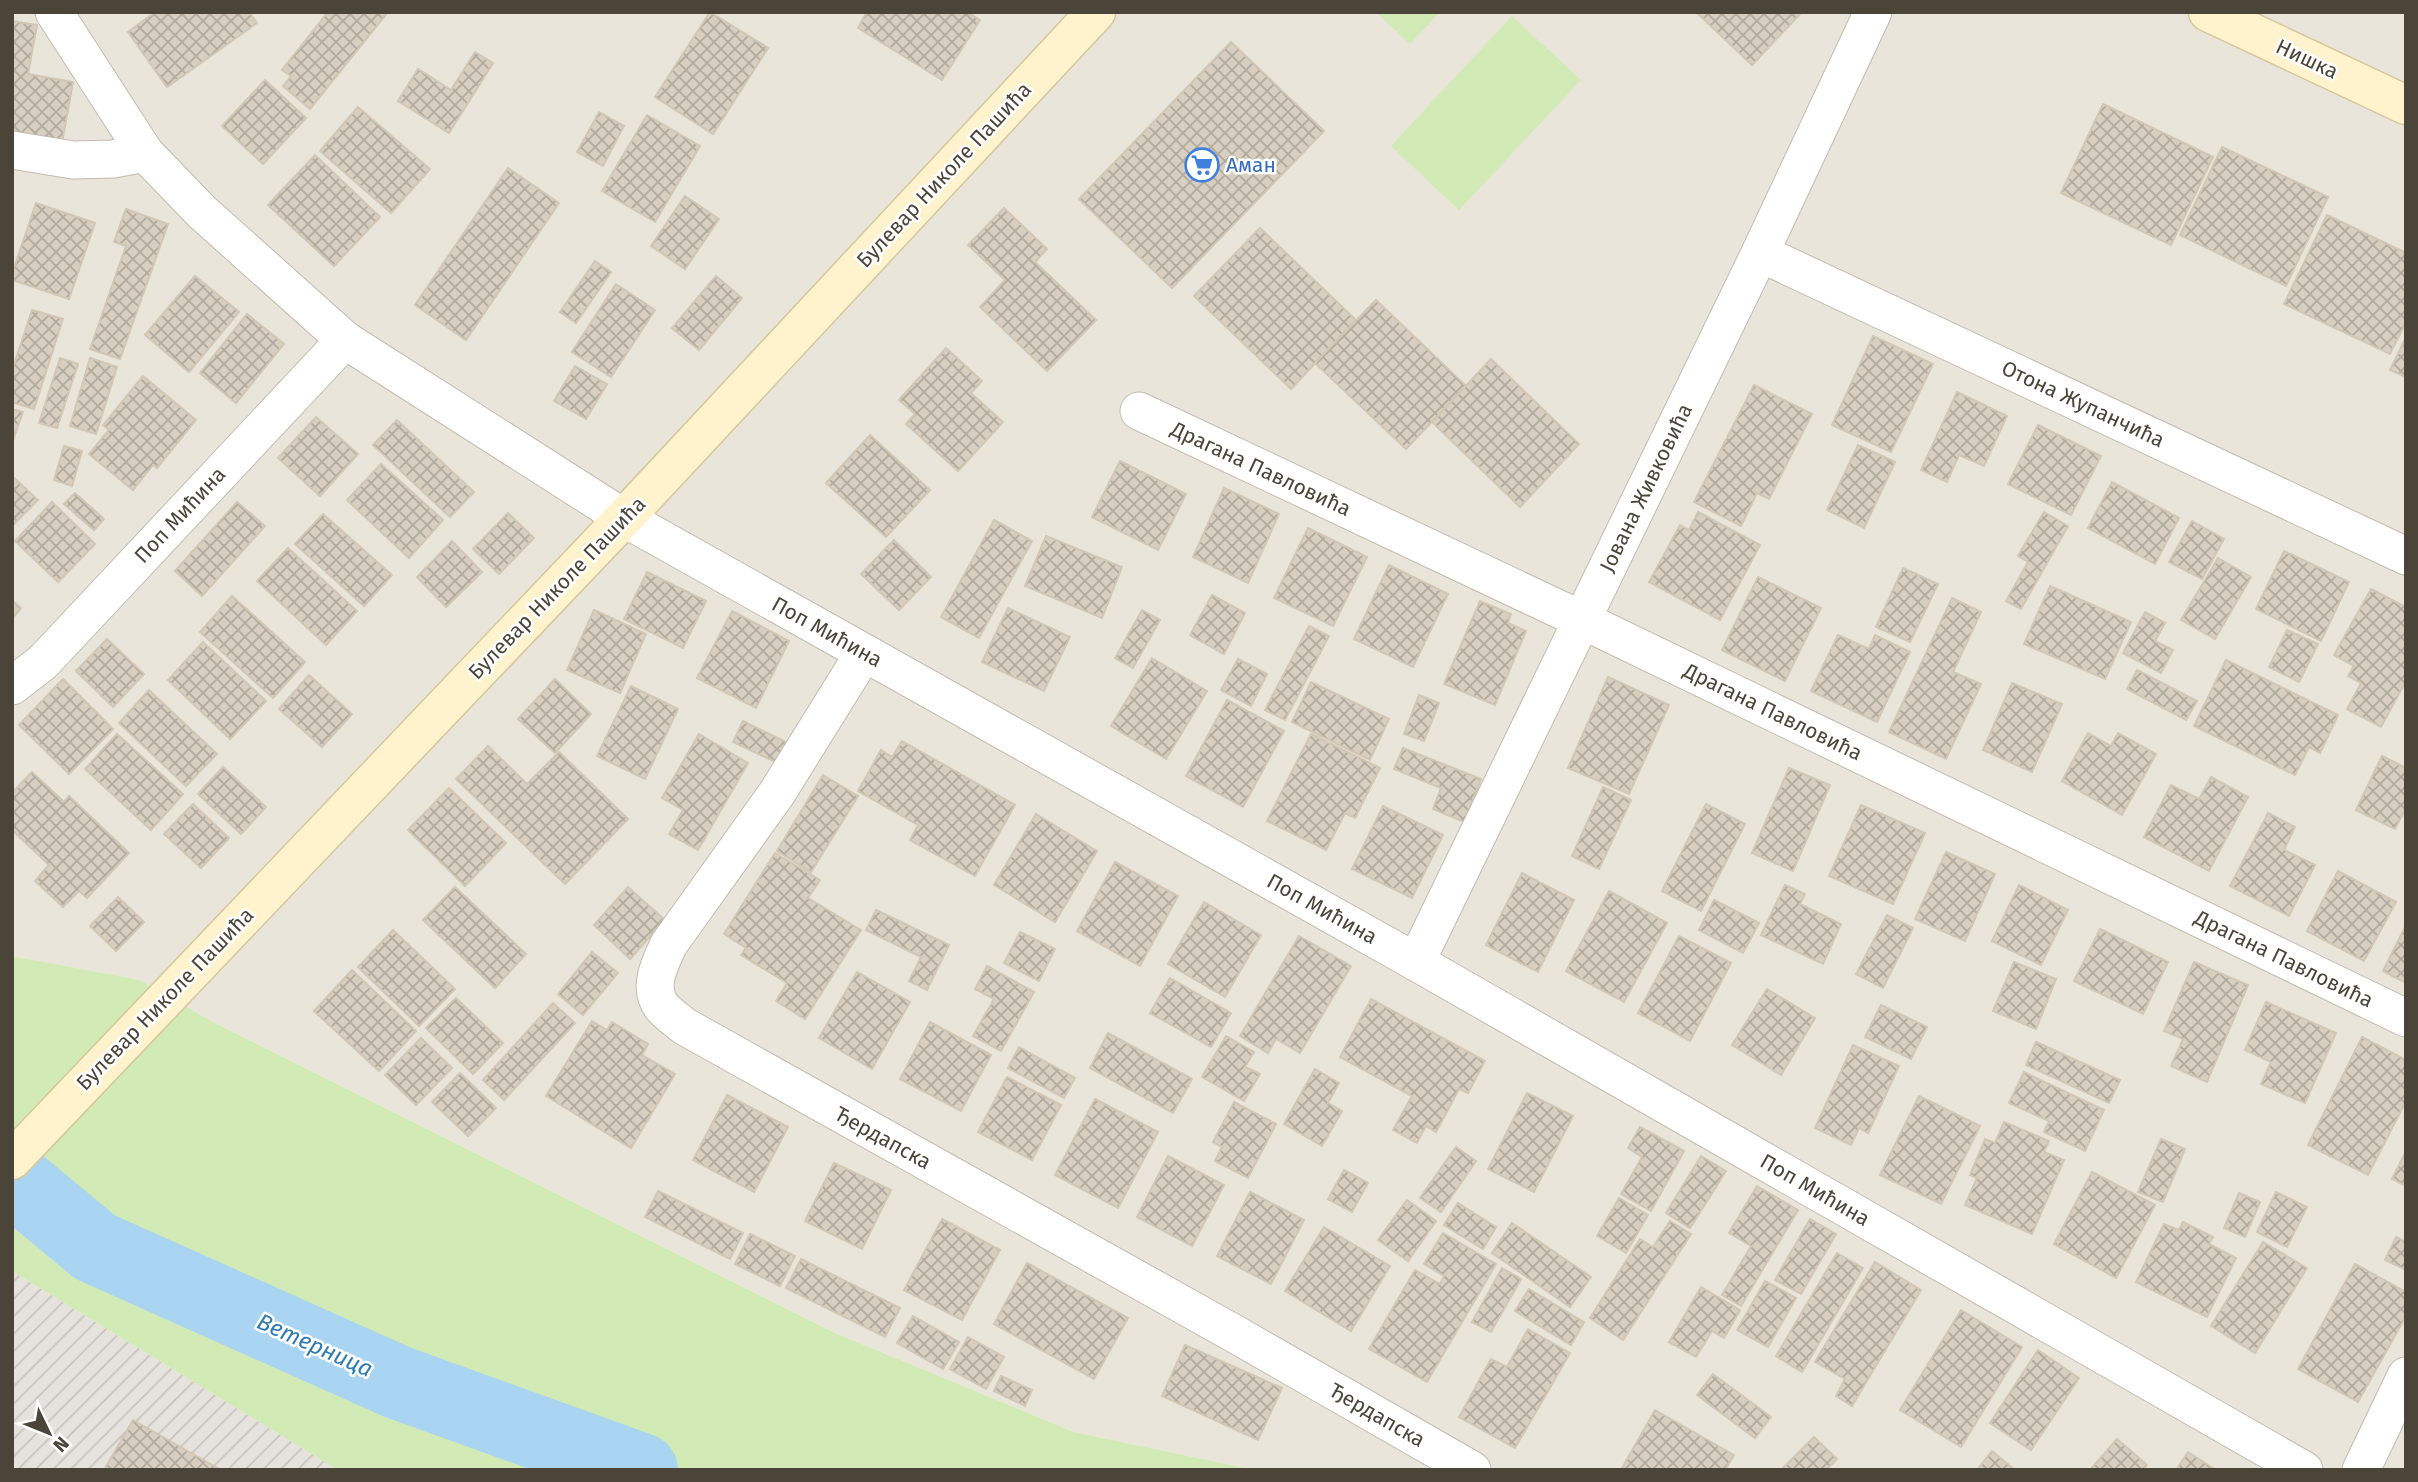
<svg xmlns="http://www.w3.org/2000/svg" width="2418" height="1482" viewBox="0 0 2418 1482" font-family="'Fira Sans',sans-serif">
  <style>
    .residential { fill: #eae5da }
    .industrial { fill: url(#industrial-furrows) }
    .green { fill: #d2eab5 }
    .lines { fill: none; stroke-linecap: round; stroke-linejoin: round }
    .river { stroke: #a9d4f2; stroke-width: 74 }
    .building { fill: url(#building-cross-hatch); stroke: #d3c7b4; stroke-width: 2 }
    .street-casing { stroke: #c2bbae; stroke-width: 39 }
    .secondary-casing { stroke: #d6c79b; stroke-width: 41 }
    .street { stroke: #fff; stroke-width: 37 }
    .secondary { stroke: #fff3cd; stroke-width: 38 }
    .labels { text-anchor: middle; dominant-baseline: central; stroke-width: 5; stroke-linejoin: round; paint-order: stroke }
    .street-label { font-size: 21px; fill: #4b4439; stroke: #fff }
    .shop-label { font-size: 21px; fill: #366cbe; stroke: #fff; text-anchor: start }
    .water-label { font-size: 23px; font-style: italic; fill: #2e7ab2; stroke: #fff }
  </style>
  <defs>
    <pattern id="industrial-furrows" width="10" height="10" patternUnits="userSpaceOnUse" patternTransform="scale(1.75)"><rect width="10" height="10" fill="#e6e2dd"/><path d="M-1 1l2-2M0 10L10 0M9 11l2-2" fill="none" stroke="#c7c3be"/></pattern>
    <pattern id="building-cross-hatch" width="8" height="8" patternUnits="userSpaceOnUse" patternTransform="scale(1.75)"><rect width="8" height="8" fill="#d8cfc1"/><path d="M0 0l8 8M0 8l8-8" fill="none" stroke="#b1aa9e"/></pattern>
  </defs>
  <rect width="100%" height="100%" fill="#f6f3ec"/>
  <path class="residential" d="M12 12H2406V1470H1255L1074 1432 835 1333 213 1022 140 980 12 956Z"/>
  <path class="industrial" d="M12 1271 338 1470H12Z"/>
  <g class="green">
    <path d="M1376 12H1440L1410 44Z"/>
    <path d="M1512 16 1581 80 1459 210 1391 146Z"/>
    <path d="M12 956 140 980 213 1022 835 1333 1074 1432 1255 1470H338L12 1271Z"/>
  </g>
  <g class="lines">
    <path class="river" d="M12 1178 95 1247 397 1382 641 1470"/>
  </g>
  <g class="building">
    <path d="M155 12H249L257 23 167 87 128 32Z"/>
    <path d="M328 12H388L310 109 283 86 291 76 282 70Z"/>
    <path d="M710 12 768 48 713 134 655 97Z"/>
    <path d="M867 12H918L922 14 923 12H967L980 20 942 80 858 28Z"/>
    <path d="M1696 12H1802L1752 65Z"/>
    <path d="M12 21 37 25 28 74 73 82 61 148 12 139Z"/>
    <path d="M1231 42 1324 131 1172 288 1079 199Z"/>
    <path d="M475 52 493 63 449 133 398 101 418 69 451 90Z"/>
    <path d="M265 80 306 118 263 164 222 126Z"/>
    <path d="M2103 104 2213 157 2171 245 2061 193Z"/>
    <path d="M358 107 430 169 391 213 320 151Z"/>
    <path d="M599 112 624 126 603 166 577 152Z"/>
    <path d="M647 115 700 146 655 222 602 191Z"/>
    <path d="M2222 147 2328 197 2286 286 2180 235Z"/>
    <path d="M315 155 380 217 334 266 268 205Z"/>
    <path d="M508 168 559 203 466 340 415 305Z"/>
    <path d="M685 196 719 219 685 269 651 246Z"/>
    <path d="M36 203 95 223 69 299 12 280V274Z"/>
    <path d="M1004 208 1047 249 1035 262 1096 320 1047 371 980 307 1005 280 968 245Z"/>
    <path d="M126 209 168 224 120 359 90 349 126 246 114 242Z"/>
    <path d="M2327 215 2406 253V322L2390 354 2284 304Z"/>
    <path d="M1260 228 1356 320 1291 389 1194 296Z"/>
    <path d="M595 261 611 272 576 323 560 312Z"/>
    <path d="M195 276 239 312 189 372 145 335Z"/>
    <path d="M716 276 742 298 699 350 672 328Z"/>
    <path d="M616 284 655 310 611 377 572 352Z"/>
    <path d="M1376 300 1466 386 1406 449 1315 363Z"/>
    <path d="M32 310 63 319 34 409 12 402V371Z"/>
    <path d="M247 314 284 344 236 403 200 373Z"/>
    <path d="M1873 336 1933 364 1891 452 1832 425Z"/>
    <path d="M2406 337V377L2390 370Z"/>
    <path d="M946 348 982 381 971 393 1003 422 958 471 906 424 915 414 899 400Z"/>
    <path d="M60 358 78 364 57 428 39 423Z"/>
    <path d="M90 358 117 367 96 434 70 426Z"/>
    <path d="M1491 359 1579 444 1520 507 1432 422Z"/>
    <path d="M575 366 607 384 586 419 554 401Z"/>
    <path d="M143 376 196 420 157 468 153 465 133 490 89 454 109 430 103 425Z"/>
    <path d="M1754 385 1812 414 1769 499 1757 493 1741 526 1694 502Z"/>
    <path d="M1957 392 2007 416 1984 466 1959 455 1947 482 1921 470Z"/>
    <path d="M12 409 23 412 12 443Z"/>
    <path d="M316 417 358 454 320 496 278 458Z"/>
    <path d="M397 420 474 492 450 517 373 445Z"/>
    <path d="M2038 425 2101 456 2071 515 2008 484Z"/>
    <path d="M870 435 930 490 886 537 826 483Z"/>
    <path d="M1858 445 1895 462 1864 528 1827 510Z"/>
    <path d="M64 446 82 451 72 486 54 480Z"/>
    <path d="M1120 461 1186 494 1158 550 1092 517Z"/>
    <path d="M381 464 443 520 409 558 347 500Z"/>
    <path d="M12 476 38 500 12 526Z"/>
    <path d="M2112 482 2179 518 2155 564 2088 528Z"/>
    <path d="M1224 488 1279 514 1248 583 1193 557Z"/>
    <path d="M75 493 104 519 94 530 64 504Z"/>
    <path d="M52 502 95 544 58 582 15 541Z"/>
    <path d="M237 502 265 526 202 596 175 571Z"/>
    <path d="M1698 512 1760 545 1720 620 1649 582 1680 525 1689 530Z"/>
    <path d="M2044 512 2068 526 2021 609 2006 601 2028 562 2018 556Z"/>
    <path d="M508 513 534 538 499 574 473 549Z"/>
    <path d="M323 514 392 575 364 606 295 544Z"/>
    <path d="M994 520 1032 541 979 638 941 617Z"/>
    <path d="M2192 521 2224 539 2202 579 2169 562Z"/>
    <path d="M1308 528 1367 557 1333 626 1274 598Z"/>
    <path d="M1046 536 1122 567 1102 618 1025 586Z"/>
    <path d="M894 540 931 577 899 610 861 574Z"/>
    <path d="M452 541 482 572 446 607 417 577Z"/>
    <path d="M288 548 357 611 326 645 257 581Z"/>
    <path d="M2284 551 2349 582 2321 641 2256 609Z"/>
    <path d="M2218 558 2251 577 2215 639 2181 620Z"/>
    <path d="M1389 565 1448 594 1413 667 1354 639Z"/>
    <path d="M1903 568 1938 584 1910 642 1876 627Z"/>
    <path d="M647 572 706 601 683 648 624 619Z"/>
    <path d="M1758 577 1821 608 1785 681 1722 650Z"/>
    <path d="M2050 586 2131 622 2105 679 2024 644Z"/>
    <path d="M2371 589 2406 607V681L2381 727 2347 709 2361 683 2348 676 2354 666 2334 655Z"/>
    <path d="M1212 595 1245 613 1224 654 1190 635Z"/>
    <path d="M232 596 305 662 273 698 200 632Z"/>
    <path d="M1952 598 1981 612 1953 672 1981 684 1946 759 1889 732Z"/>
    <path d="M12 600 21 608 12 619Z"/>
    <path d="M1480 601 1511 614 1508 623 1526 631 1495 705 1444 684Z"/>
    <path d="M1008 608 1070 637 1044 691 982 662Z"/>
    <path d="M594 610 646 634 620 693 567 670Z"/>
    <path d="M1142 610 1160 620 1133 668 1115 658Z"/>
    <path d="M732 611 789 641 756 708 697 678Z"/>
    <path d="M2145 612 2165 623 2155 641 2173 650 2161 673 2123 653Z"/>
    <path d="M1309 626 1329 636 1285 720 1265 710Z"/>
    <path d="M2287 630 2318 644 2299 682 2269 667Z"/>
    <path d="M1838 635 1869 649 1875 635 1910 652 1877 722 1811 691Z"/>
    <path d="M107 639 144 674 113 707 76 671Z"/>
    <path d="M203 642 266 701 230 739 168 680Z"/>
    <path d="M1152 658 1207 691 1166 759 1111 726Z"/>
    <path d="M1238 659 1267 674 1251 706 1221 690Z"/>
    <path d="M2226 660 2338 715 2320 753 2309 747 2295 775 2194 726Z"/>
    <path d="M2137 670 2197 701 2186 720 2127 689Z"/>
    <path d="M309 675 352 714 322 747 279 709Z"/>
    <path d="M1608 677 1669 705 1629 794 1568 768Z"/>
    <path d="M63 679 113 729 69 774 19 725Z"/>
    <path d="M555 679 591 714 555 753 518 719Z"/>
    <path d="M1311 682 1389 719 1370 760 1292 722Z"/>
    <path d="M2012 683 2062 704 2032 772 1983 750Z"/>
    <path d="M631 686 678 709 645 779 597 756Z"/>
    <path d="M149 690 217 754 186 786 119 723Z"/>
    <path d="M1419 695 1439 703 1424 741 1404 734Z"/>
    <path d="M1227 700 1284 731 1243 807 1186 776Z"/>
    <path d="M743 721 794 746 784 766 733 742Z"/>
    <path d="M2088 733 2111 746 2118 733 2156 754 2122 815 2062 781Z"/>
    <path d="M117 734 183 794 151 830 85 769Z"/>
    <path d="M699 734 748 763 698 850 669 834 683 810 662 798Z"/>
    <path d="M1311 734 1380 768 1355 818 1345 813 1326 850 1267 821Z"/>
    <path d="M902 741 1015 805 975 876 910 840 918 825 858 791 881 750 892 757Z"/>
    <path d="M488 746 527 784 559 752 628 819 565 884 456 779Z"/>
    <path d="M1403 748 1481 779 1464 822 1433 809 1441 788 1394 769Z"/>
    <path d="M2382 756 2406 768V808L2395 829 2356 810Z"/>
    <path d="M223 767 266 807 241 834 198 794Z"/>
    <path d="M1789 768 1830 785 1793 871 1752 853Z"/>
    <path d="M32 772 64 802 69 796 129 853 87 898 79 891 63 907 35 881 49 865 12 830V793Z"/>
    <path d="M823 775 858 796 811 872 777 851Z"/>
    <path d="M2211 777 2248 797 2209 871 2144 837 2171 785 2199 799Z"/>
    <path d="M1603 787 1631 800 1599 869 1572 856Z"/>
    <path d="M449 788 506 843 465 886 408 830Z"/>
    <path d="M193 804 229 838 201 868 164 834Z"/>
    <path d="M1706 804 1745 824 1701 911 1662 891Z"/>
    <path d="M1861 805 1925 833 1893 904 1829 876Z"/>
    <path d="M1383 806 1443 835 1412 898 1352 869Z"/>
    <path d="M2268 813 2295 827 2284 850 2315 865 2289 916 2230 886Z"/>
    <path d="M1036 814 1097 851 1055 922 994 885Z"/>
    <path d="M1946 852 1995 874 1965 941 1915 919Z"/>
    <path d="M775 853 820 880 808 898 861 930 805 1019 776 1001 787 983 741 955 746 948 724 934Z"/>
    <path d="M1115 862 1178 896 1140 966 1077 931Z"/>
    <path d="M2338 871 2396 902 2364 961 2307 931Z"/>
    <path d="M1522 873 1574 900 1538 972 1486 945Z"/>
    <path d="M1785 885 1805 894 1800 904 1841 924 1823 964 1761 935Z"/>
    <path d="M2019 885 2068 910 2041 965 1992 941Z"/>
    <path d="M455 887 526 954 495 988 423 920Z"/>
    <path d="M628 887 665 920 630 959 594 925Z"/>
    <path d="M1609 891 1667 923 1624 1002 1566 971Z"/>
    <path d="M118 897 144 922 116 951 90 926Z"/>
    <path d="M1714 900 1759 923 1743 953 1699 930Z"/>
    <path d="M1204 902 1261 935 1225 997 1168 964Z"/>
    <path d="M876 910 949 945 927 990 909 981 921 957 866 930Z"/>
    <path d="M1887 915 1913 928 1883 988 1856 974Z"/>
    <path d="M2406 925V983L2383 971Z"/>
    <path d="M2100 929 2168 962 2143 1014 2074 981Z"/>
    <path d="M393 930 455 989 419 1026 358 967Z"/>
    <path d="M1020 932 1055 949 1039 981 1004 963Z"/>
    <path d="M1299 936 1351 966 1300 1053 1276 1039 1268 1053 1240 1036Z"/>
    <path d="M1679 936 1731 963 1690 1041 1638 1013Z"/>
    <path d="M592 952 618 973 583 1015 558 994Z"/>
    <path d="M2014 962 2056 979 2036 1029 1993 1011Z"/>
    <path d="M2194 962 2248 985 2207 1082 2171 1066 2183 1039 2164 1031Z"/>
    <path d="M987 966 1034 992 1001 1051 973 1036 994 999 975 989Z"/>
    <path d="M352 970 416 1031 379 1071 314 1011Z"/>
    <path d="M857 972 910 1002 872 1069 819 1038Z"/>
    <path d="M1170 978 1231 1013 1211 1047 1150 1013Z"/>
    <path d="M1767 989 1815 1018 1781 1075 1732 1045Z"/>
    <path d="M456 998 503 1043 473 1074 426 1028Z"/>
    <path d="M1371 999 1485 1061 1468 1093 1459 1089 1436 1132 1426 1126 1417 1143 1393 1130 1412 1096 1340 1057Z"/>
    <path d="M2266 1002 2336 1033 2305 1103 2261 1084 2271 1062 2245 1050Z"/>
    <path d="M553 1003 575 1023 504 1100 483 1080Z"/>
    <path d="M1881 1005 1927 1027 1911 1059 1865 1037Z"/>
    <path d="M592 1021 607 1030 612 1022 648 1044 642 1055 675 1074 631 1148 546 1096Z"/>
    <path d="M930 1022 991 1055 961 1111 900 1079Z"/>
    <path d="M1108 1033 1192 1079 1173 1113 1090 1068Z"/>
    <path d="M1226 1036 1254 1052 1245 1067 1260 1074 1244 1101 1202 1077Z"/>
    <path d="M2362 1037 2406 1060V1101L2368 1175 2308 1145Z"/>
    <path d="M421 1038 452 1068 416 1105 385 1075Z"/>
    <path d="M2036 1042 2120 1080 2109 1103 2026 1065Z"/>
    <path d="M1853 1045 1899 1066 1868 1133 1859 1128 1851 1145 1815 1128Z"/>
    <path d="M1019 1047 1075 1078 1064 1098 1008 1068Z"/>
    <path d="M1315 1069 1339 1083 1328 1103 1342 1111 1322 1146 1284 1124Z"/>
    <path d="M2024 1072 2104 1110 2085 1151 2044 1132 2049 1121 2009 1103Z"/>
    <path d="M460 1073 496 1108 468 1136 432 1102Z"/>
    <path d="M1007 1077 1061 1105 1032 1160 978 1132Z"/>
    <path d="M1527 1093 1573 1116 1534 1192 1488 1169Z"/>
    <path d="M727 1095 788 1127 754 1192 693 1160Z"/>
    <path d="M1919 1096 1980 1126 1941 1204 1880 1175Z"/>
    <path d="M1095 1099 1158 1132 1118 1208 1055 1175Z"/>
    <path d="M1234 1102 1276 1124 1248 1178 1215 1161 1222 1147 1213 1142Z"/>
    <path d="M2004 1122 2049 1141 2044 1152 2064 1160 2032 1234 1965 1205 1977 1178 1970 1175 1985 1139 1995 1143Z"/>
    <path d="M1640 1127 1684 1151 1651 1211 1621 1194 1642 1157 1628 1148Z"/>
    <path d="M2161 1139 2185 1149 2163 1202 2138 1192Z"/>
    <path d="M1456 1147 1476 1161 1441 1212 1420 1198Z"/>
    <path d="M2406 1151V1186L2392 1179Z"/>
    <path d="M1168 1156 1224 1185 1192 1246 1137 1217Z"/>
    <path d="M1701 1156 1726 1171 1690 1228 1666 1213Z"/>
    <path d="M834 1163 891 1190 862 1249 805 1221Z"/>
    <path d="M1344 1170 1368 1183 1352 1212 1328 1199Z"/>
    <path d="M2092 1172 2155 1205 2116 1278 2054 1244Z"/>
    <path d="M1757 1186 1798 1210 1741 1306 1722 1295 1751 1246 1729 1233Z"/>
    <path d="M658 1191 743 1233 730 1259 645 1217Z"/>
    <path d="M1250 1192 1304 1220 1271 1284 1217 1256Z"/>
    <path d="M2276 1192 2307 1207 2287 1247 2257 1232Z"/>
    <path d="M2239 1193 2260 1202 2245 1237 2224 1228Z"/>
    <path d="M1619 1198 1648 1215 1626 1253 1597 1236Z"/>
    <path d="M1407 1200 1436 1221 1408 1261 1378 1240Z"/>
    <path d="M1458 1203 1496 1227 1483 1249 1444 1225Z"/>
    <path d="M942 1219 1000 1250 962 1320 904 1290Z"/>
    <path d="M1810 1219 1836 1234 1801 1294 1775 1280Z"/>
    <path d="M1670 1221 1691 1234 1623 1340 1590 1318 1640 1239 1653 1247Z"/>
    <path d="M2183 1222 2213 1237 2209 1244 2236 1258 2207 1317 2136 1282 2164 1224 2179 1230Z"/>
    <path d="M1512 1223 1591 1277 1570 1307 1492 1253Z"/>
    <path d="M1324 1227 1390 1266 1351 1331 1285 1291Z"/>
    <path d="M1443 1233 1496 1264 1427 1382 1369 1349 1415 1270 1440 1284 1444 1276 1424 1264Z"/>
    <path d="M750 1234 795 1256 780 1286 735 1264Z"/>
    <path d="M2396 1237 2406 1242V1270L2385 1260Z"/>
    <path d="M2263 1242 2307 1268 2255 1353 2211 1326Z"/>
    <path d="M1837 1253 1863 1268 1802 1372 1776 1356Z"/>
    <path d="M801 1259 900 1308 885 1337 786 1288Z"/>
    <path d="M1875 1262 1921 1290 1852 1406 1836 1396 1845 1379 1815 1362Z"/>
    <path d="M1027 1263 1128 1318 1094 1379 994 1324Z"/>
    <path d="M2355 1264 2406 1292V1316L2358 1402 2298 1369Z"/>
    <path d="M1502 1268 1521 1279 1491 1332 1472 1322Z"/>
    <path d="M1765 1281 1796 1298 1768 1347 1737 1330Z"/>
    <path d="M1701 1287 1740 1310 1724 1338 1712 1331 1696 1357 1669 1342Z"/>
    <path d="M1529 1289 1584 1322 1571 1345 1515 1311Z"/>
    <path d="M1961 1310 2022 1347 1961 1447 1900 1410Z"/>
    <path d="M913 1316 959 1342 943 1369 897 1343Z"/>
    <path d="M1528 1329 1570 1353 1515 1448 1459 1417 1491 1359 1507 1367Z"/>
    <path d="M968 1337 1004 1357 986 1389 950 1369Z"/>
    <path d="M1185 1345 1282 1388 1258 1440 1162 1396Z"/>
    <path d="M2038 1350 2079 1378 2031 1450 1990 1423Z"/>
    <path d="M1713 1374 1771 1417 1755 1438 1697 1395Z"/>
    <path d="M1001 1376 1032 1390 1025 1406 994 1391Z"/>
    <path d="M1655 1410 1734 1455 1725 1470H1621Z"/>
    <path d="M133 1420 221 1470H104Z"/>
    <path d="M1814 1437 1837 1459 1826 1470H1781Z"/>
    <path d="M2117 1439 2147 1465 2143 1470H2090Z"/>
    <path d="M1992 1451 2015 1470H1977Z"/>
    <path d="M2188 1452 2216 1470H2176Z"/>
  </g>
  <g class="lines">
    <defs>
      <g id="street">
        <path d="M54 12 145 153 202 212 345 340 624 518 1416 962 2304 1470"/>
        <path d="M12 150 73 160 113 159 145 153"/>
        <path d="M1760 253 2406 556"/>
        <path d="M1139 411 1582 620 2406 1018"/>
        <path d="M864 653 777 793 669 944C660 963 647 988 662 1007 668 1014 677 1020 684 1026L1235 1334 1472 1470"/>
        <path d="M12 686 43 662 345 340"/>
        <path d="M1416 962 1760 253 1873 12"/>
        <path d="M2361 1470 2406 1376"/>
      </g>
      <g id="secondary">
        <path d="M2208 12 2406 105"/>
        <path d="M12 1160 624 518 1096 12"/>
      </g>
    </defs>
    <use href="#street" class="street-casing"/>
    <use href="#secondary" class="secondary-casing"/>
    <use href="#street" class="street"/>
    <use href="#secondary" class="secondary"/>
  </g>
  <defs>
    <symbol id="supermarket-ring" viewBox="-11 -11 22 22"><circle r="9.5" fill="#fff" stroke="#3f7fe0" stroke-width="1.5"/><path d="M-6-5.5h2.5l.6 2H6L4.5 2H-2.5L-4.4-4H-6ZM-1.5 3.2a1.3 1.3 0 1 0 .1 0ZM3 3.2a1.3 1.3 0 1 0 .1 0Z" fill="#3f7fe0"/></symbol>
  </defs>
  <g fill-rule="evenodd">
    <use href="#supermarket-ring" x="1183" y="146" width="38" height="38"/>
  </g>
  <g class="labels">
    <g class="street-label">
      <text transform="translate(2307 59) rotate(25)">Нишка</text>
      <text transform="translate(944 175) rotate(-47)">Булевар Николе Пашића</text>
      <text transform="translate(2083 404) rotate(25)">Отона Жупанчића</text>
      <text transform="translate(1261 469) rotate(25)">Драгана Павловића</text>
      <text transform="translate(1646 488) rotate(-64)">Јована Живковића</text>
      <text transform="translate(180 515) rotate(-47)">Поп Мићина</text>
      <text transform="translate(557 588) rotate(-46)">Булевар Николе Пашића</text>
      <text transform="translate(827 632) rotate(29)">Поп Мићина</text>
      <text transform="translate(1773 712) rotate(26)">Драгана Павловића</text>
      <text transform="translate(1322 909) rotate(29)">Поп Мићина</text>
      <text transform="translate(2284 959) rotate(26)">Драгана Павловића</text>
      <text transform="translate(165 999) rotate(-46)">Булевар Николе Пашића</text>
      <text transform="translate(883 1138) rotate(29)">Ђердапска</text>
      <text transform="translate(1815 1190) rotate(30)">Поп Мићина</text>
      <text transform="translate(1377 1415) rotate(30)">Ђердапска</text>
    </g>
    <g class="shop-label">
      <text x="1226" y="165">Аман</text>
    </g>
    <g class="water-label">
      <text transform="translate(315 1345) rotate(24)">Ветерница</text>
    </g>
  </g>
  <rect width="2418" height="1482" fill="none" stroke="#4b4439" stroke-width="28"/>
  <g transform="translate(49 1433) rotate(133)" stroke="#ffffff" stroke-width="5" paint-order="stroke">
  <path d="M0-5L12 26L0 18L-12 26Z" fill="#4b4439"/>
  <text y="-10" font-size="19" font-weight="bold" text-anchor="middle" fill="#4b4439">N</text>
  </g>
</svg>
